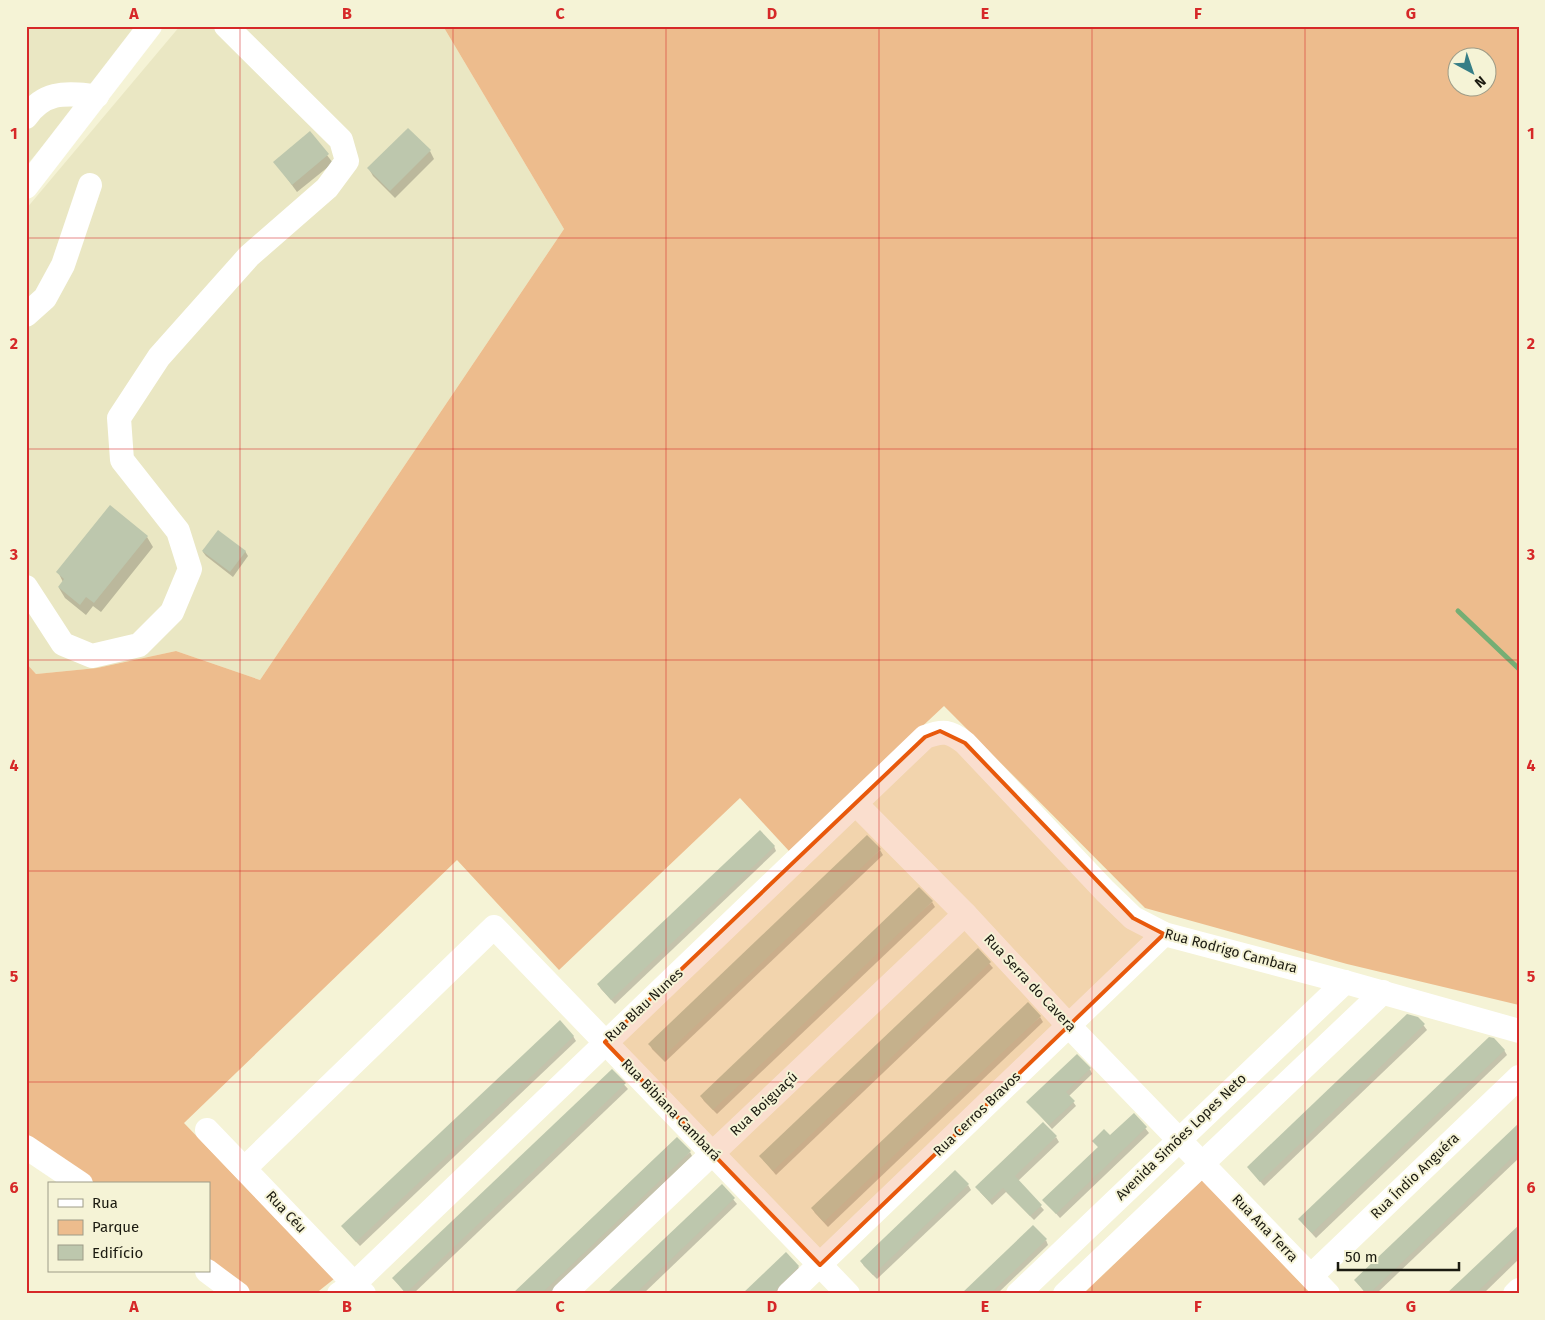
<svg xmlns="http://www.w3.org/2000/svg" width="1545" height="1320" viewBox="0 0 1545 1320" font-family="'Fira Sans',sans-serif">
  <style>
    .built { fill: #eae7c3 }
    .green { fill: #edbc8d; fill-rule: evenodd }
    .shadow { fill: #0003 }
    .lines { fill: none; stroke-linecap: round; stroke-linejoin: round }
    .stream { stroke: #75ae74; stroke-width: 5 }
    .building { fill: #bdc7ad }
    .minor { stroke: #fff; stroke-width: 24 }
    .marked { fill: #e8590c; fill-opacity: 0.2; stroke: #e8590c; stroke-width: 4; stroke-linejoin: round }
    .grid { fill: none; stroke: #d62828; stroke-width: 1; stroke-opacity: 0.55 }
    .labels { text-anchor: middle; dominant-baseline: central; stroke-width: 4; stroke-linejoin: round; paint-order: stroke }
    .street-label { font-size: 14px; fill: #1b1a10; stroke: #f5f3d6 }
    .neatline { fill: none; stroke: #d62828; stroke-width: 2 }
    .grid-label { font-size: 16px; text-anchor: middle; font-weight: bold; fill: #d62828 }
  </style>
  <rect width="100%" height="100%" fill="#f5f3d6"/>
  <g class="built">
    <path d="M26 26H143L26 166Z"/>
    <path d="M180 26H443L564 229 260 680 176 651 97 668 36 674 26 663V209Z"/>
  </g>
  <g class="green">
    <path d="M443 26H1519V1005L1347 964 1145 908 944 706 789 851 740 798 559 970 457 860 184 1123 334 1279 315 1294H253L209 1263V1184H96L26 1135V663L36 674 97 668 176 651 260 680 564 229ZM1458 58H1488V88H1458Z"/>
    <path d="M1202 1180 1311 1294H1083Z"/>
  </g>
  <g class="shadow">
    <path d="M310 133 333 163 297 192 275 162Z"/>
    <path d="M430 151 434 159 395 198 373 176 369 169Z"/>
    <path d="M147 537 153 547 101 612 93 606 86 615 65 598 59 588 63 582 58 572Z"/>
    <path d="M245 551 248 556 233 577 206 556 203 552Z"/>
    <path d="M774 846 776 851 615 1004 601 989 598 984Z"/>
    <path d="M880 850 883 855 665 1062 652 1049 650 1044Z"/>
    <path d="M932 902 935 907 717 1114 704 1101 701 1096Z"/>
    <path d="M978 950 993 968 776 1175 761 1157Z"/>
    <path d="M1040 1017 1043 1022 828 1227 815 1213 812 1208Z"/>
    <path d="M1418 1018 1427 1030 1264 1186 1248 1167Z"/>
    <path d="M573 1036 576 1041 360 1246 346 1231Z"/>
    <path d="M1504 1050 1507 1055 1316 1238 1303 1224 1300 1219Z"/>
    <path d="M1090 1069 1092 1074 1069 1096 1076 1106 1052 1129 1028 1102Z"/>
    <path d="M612 1071 628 1089 413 1294H406L394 1279Z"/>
    <path d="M1134 1114 1149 1133 1060 1218 1044 1200 1099 1148 1094 1141 1110 1137Z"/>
    <path d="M1519 1125V1158L1376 1294H1366L1356 1281Z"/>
    <path d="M1056 1137 1059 1142 1018 1181 1044 1210 1034 1220 1006 1192 992 1205 980 1192Z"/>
    <path d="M690 1152 692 1156 549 1294H514Z"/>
    <path d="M968 1185 971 1190 877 1279 864 1266 861 1261Z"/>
    <path d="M722 1186 737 1204 643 1294H609Z"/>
    <path d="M1519 1226V1259L1483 1294H1448Z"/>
    <path d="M1046 1240 1048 1245 997 1294H963Z"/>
    <path d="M798 1266 800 1271 777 1294H744Z"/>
  </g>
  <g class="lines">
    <path class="stream" d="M1458 611 1519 669"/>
  </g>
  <g class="building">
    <path d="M408 128 431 150 390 191 367 168Z"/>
    <path d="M310 131 329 154 292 185 273 162Z"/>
    <path d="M110 505 148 536 94 603 86 597 80 605 58 587 64 579 56 572Z"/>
    <path d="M218 530 246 551 230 572 202 551Z"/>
    <path d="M760 830 775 846 611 1000 597 984Z"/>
    <path d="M867 835 881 849 662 1058 648 1044Z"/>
    <path d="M919 887 933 901 713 1110 700 1096Z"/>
    <path d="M978 948 991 962 773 1171 759 1156Z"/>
    <path d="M1028 1002 1041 1016 824 1222 811 1208Z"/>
    <path d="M1407 1014 1418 1017 1425 1024 1260 1182 1247 1167Z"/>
    <path d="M560 1020 574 1036 356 1242 341 1226Z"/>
    <path d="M1489 1037 1494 1038 1505 1050 1312 1233 1298 1219Z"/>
    <path d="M1077 1054 1091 1068 1066 1092 1075 1101 1049 1125 1026 1102Z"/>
    <path d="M612 1069 626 1083 406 1293 392 1278Z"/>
    <path d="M1134 1113 1147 1127 1056 1214 1042 1200 1098 1147 1092 1141 1104 1129 1110 1135Z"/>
    <path d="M1043 1122 1057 1136 1015 1176 1042 1205 1030 1216 1003 1188 989 1201 975 1187Z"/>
    <path d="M1519 1123V1151L1369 1294H1367L1354 1280Z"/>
    <path d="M677 1137 691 1151 651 1189 541 1294H512Z"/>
    <path d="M955 1170 969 1184 873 1275 860 1261Z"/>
    <path d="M722 1184 735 1198 635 1294H606Z"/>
    <path d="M1033 1225 1047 1239 990 1294H961Z"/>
    <path d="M1519 1225V1252L1475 1294H1446Z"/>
    <path d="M786 1252 799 1266 771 1294H742Z"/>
  </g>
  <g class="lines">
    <g class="minor">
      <path d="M26 117C46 89 68 94 97 96"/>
      <path d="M26 187 150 26"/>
      <path d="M26 315 45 298 63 265 90 185"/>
      <path d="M26 587 63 644 92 656 139 645 172 612 190 569 178 531 122 460 119 418 159 357 249 256 327 188 347 161 341 140 226 26"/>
      <path d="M856 804 965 914 1069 1026 1328 1294"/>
      <path d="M207 1130 364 1294"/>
      <path d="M26 1147 81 1184"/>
      <path d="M245 1168 494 927 848 1294"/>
      <path d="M207 1271 238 1294"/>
      <path d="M1311 1276 1519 1077"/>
      <path d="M339 1294 354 1284 925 737C943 730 950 731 965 743L1105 891 1133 918 1164 934 1345 982 1519 1031"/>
      <path d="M564 1294 965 914"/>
      <path d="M789 1294 1164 934"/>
      <path d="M1018 1294 1345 982"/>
      <path d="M1065 1294 1383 992"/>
      <path d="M1515 1294 1519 1290"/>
    </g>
  </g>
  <path class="marked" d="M940 731 965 743 1133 918 1164 934 820 1265 605 1042 925 737Z"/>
  <path class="grid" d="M240 26V1294M453 26V1294M666 26V1294M879 26V1294M1092 26V1294M1305 26V1294M26 238H1519M26 449H1519M26 660H1519M26 871H1519M26 1082H1519"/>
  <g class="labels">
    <g class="street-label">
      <text transform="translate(1231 951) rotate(15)">Rua Rodrigo Cambara</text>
      <text transform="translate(1030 983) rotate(47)">Rua Serra do Cavera</text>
      <text transform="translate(644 1005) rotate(-43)">Rua Blau Nunes</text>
      <text transform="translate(764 1104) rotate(-43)">Rua Boiguaçú</text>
      <text transform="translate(671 1110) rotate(46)">Rua Bibiana Cambará</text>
      <text transform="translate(977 1114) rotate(-44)">Rua Cerros Bravos</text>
      <text transform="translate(1181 1137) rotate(-44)">Avenida Simões Lopes Neto</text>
      <text transform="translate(1415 1176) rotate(-44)">Rua Índio Anguéra</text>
      <text transform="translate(286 1212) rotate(47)">Rua Céu</text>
      <text transform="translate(1265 1228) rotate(46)">Rua Ana Terra</text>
    </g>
  </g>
  <rect width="1545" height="1320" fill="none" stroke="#f5f3d6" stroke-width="55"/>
  <rect x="48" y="1182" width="162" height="90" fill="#f5f3d6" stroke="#9e9c87"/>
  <rect x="58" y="1199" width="25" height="8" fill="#ffffff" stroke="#9e9c87"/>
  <text x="92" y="1208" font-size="15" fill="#1b1a10">Rua</text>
  <rect x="58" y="1220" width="25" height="15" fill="#edbc8d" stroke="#9e9c87"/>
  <text x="92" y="1232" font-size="15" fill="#1b1a10">Parque</text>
  <rect x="58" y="1245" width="25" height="15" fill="#bdc7ad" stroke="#9e9c87"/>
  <text x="92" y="1258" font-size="15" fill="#1b1a10">Edifício</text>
  <g transform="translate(1472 72) rotate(140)"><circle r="24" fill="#f5f3d6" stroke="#9e9c87"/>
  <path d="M0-4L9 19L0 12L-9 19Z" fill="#367e86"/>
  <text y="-8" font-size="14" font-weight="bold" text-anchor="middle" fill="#1b1a10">N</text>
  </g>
  <path d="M1338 1262v8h121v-8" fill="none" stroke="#1b1a10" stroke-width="2.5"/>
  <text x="1345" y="1262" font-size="15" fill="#1b1a10" stroke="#f5f3d6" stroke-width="4" paint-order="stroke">50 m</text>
  <rect x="28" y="28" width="1490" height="1264" class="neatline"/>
  <g class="grid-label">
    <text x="134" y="19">A</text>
    <text x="347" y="19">B</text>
    <text x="560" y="19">C</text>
    <text x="772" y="19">D</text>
    <text x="985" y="19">E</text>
    <text x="1198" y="19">F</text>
    <text x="1411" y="19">G</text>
    <text x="14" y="139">1</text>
    <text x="1531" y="139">1</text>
    <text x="14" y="349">2</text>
    <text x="1531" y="349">2</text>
    <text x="14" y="560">3</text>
    <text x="1531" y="560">3</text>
    <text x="14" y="771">4</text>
    <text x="1531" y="771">4</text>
    <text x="14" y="982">5</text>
    <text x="1531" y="982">5</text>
    <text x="14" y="1193">6</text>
    <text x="1531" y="1193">6</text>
    <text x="134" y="1312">A</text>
    <text x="347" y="1312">B</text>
    <text x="560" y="1312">C</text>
    <text x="772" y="1312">D</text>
    <text x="985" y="1312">E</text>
    <text x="1198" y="1312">F</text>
    <text x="1411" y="1312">G</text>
  </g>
</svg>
